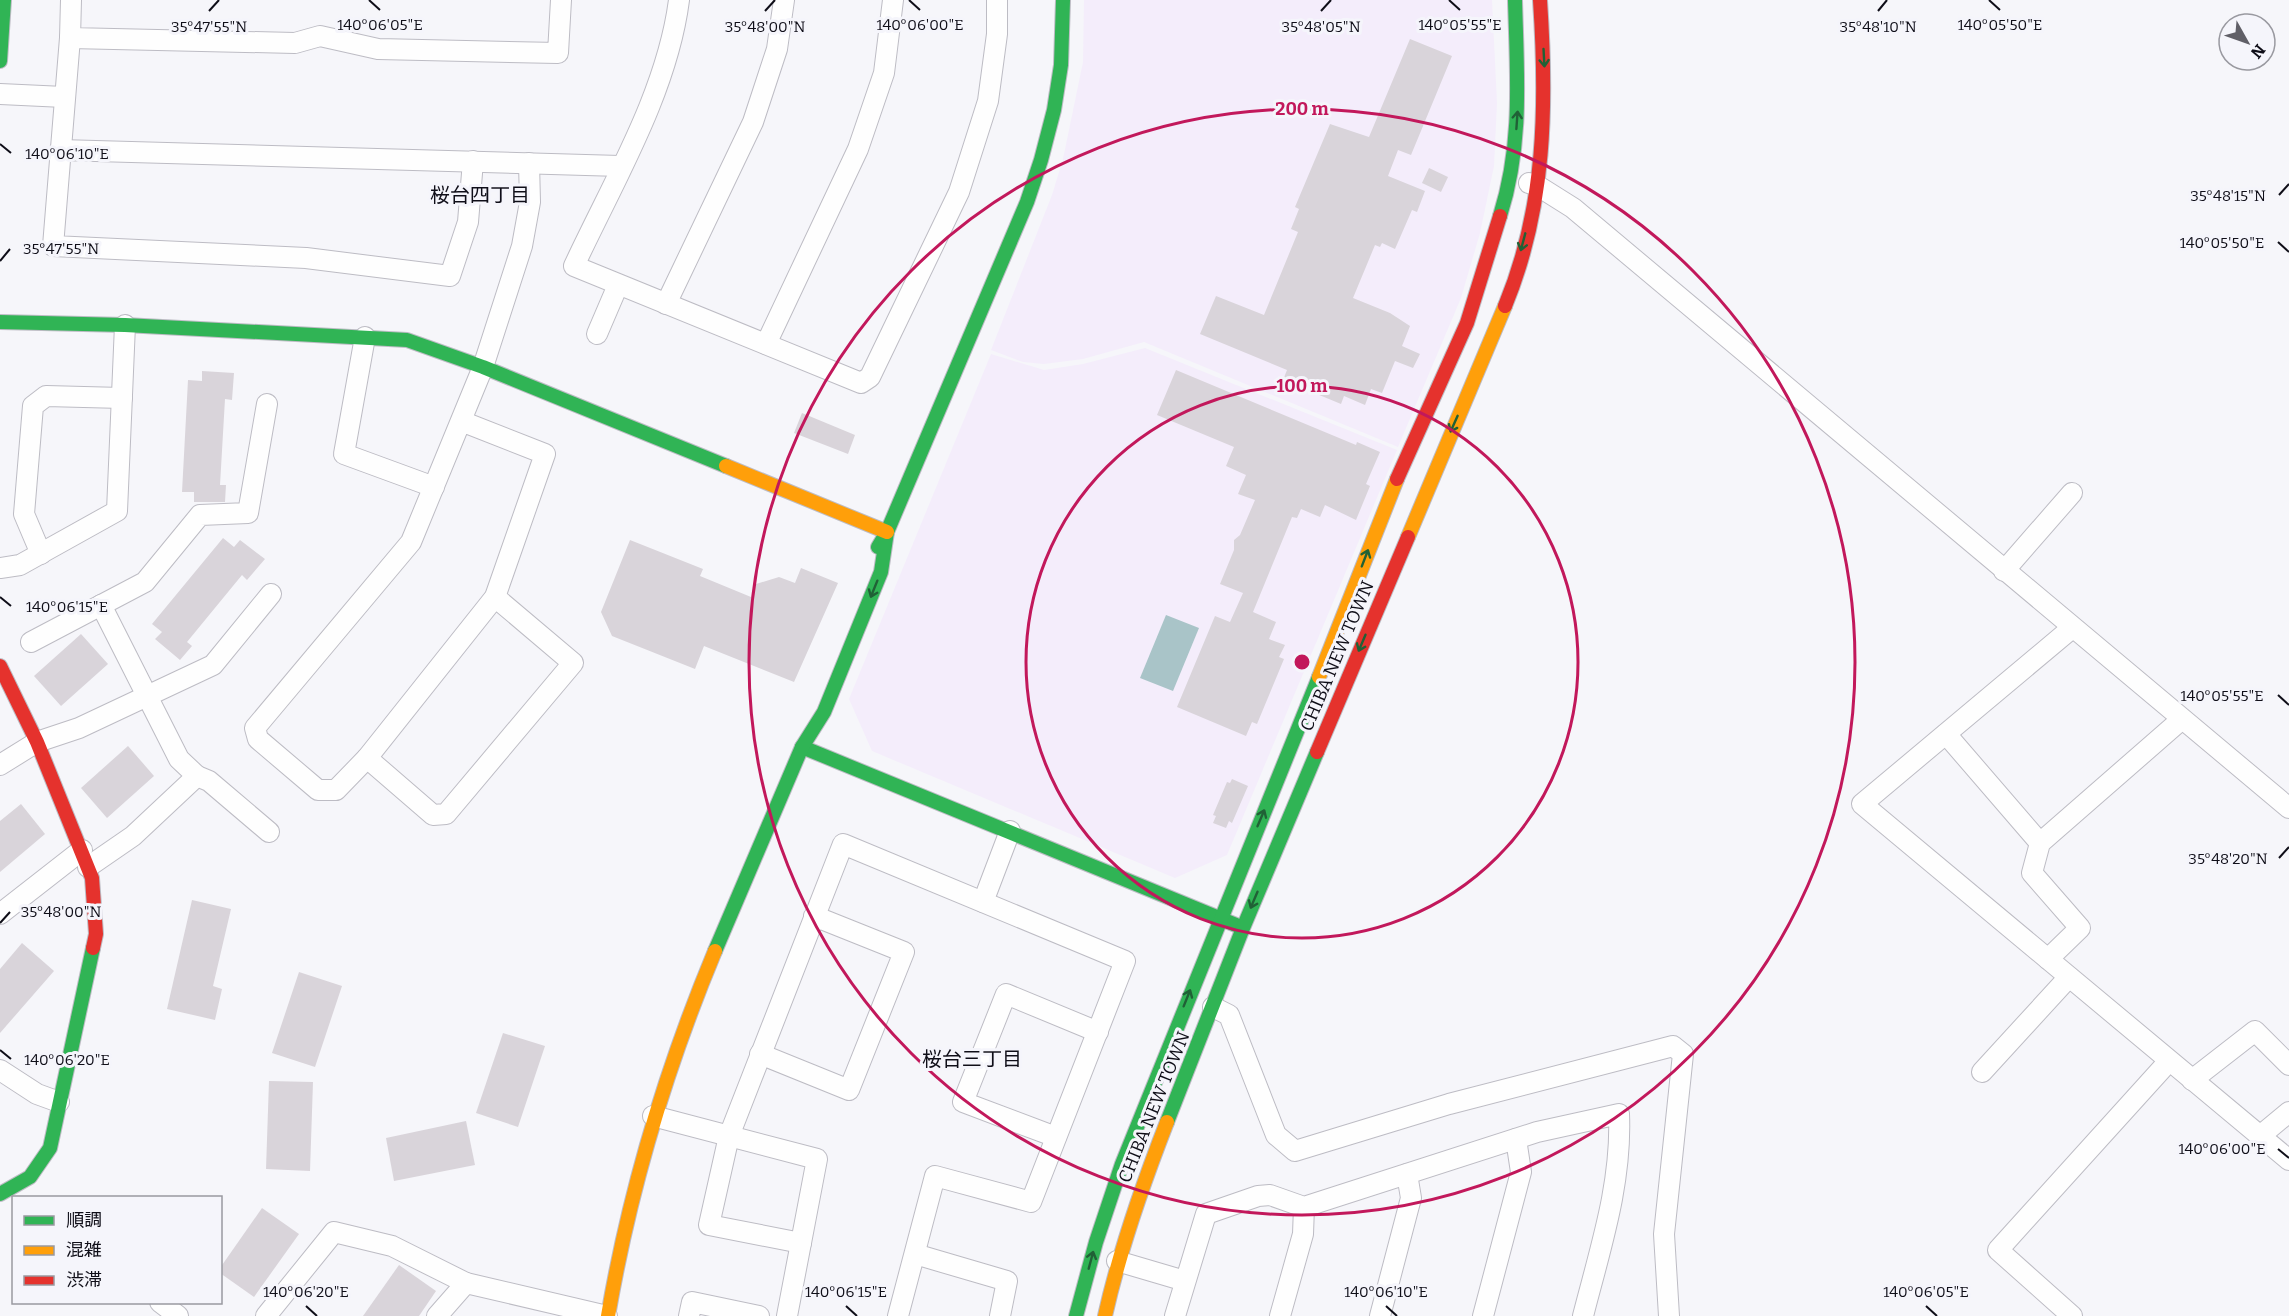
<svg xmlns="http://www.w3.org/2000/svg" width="2289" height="1316" viewBox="0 0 2289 1316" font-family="Bitter,'Noto Sans JP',serif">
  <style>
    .education { fill: #f4edfb }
    .water { fill: #a9c4c8 }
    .building { fill: #d9d4da }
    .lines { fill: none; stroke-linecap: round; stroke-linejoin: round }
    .street-casing { stroke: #bdbcc4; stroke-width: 22 }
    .fast-casing { stroke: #bdbcc4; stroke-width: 16 }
    .slow-casing { stroke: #bdbcc4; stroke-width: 16 }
    .jam-casing { stroke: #bdbcc4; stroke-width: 16 }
    .street { stroke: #fefefe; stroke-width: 20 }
    .fast { stroke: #30b455; stroke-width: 14 }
    .slow { stroke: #ff9f0a; stroke-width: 14 }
    .jam { stroke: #e5322d; stroke-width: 14 }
    .oneway { stroke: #206136 }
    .ticks { fill: none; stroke: #0f0e18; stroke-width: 2 }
    .ring { fill: none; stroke: #c2185b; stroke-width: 3 }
    .labels { text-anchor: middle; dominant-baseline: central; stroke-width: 6; stroke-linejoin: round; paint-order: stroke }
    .street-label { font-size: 18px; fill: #0f0e18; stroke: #f5f5fb }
    .neighbourhood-label { font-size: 20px; fill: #0f0e18; stroke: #f5f5fb }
    .ticks-label { font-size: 15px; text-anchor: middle; fill: #0f0e18; stroke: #f5f5fb; stroke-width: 6; stroke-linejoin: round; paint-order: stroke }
    .centre { fill: #c2185b; stroke: #f5f5fb; stroke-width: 3 }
    .ring-label { font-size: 18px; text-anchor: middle; font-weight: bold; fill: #c2185b; stroke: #f5f5fb; stroke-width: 6; stroke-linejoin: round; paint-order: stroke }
  </style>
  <rect width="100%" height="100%" fill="#f6f6fa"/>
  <g class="education">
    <path d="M1084 0H1492L1497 103 1494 166 1480 233 1461 298 1398 447 1144 342 1083 359 1044 364 1023 362 991 350 1052 195 1063 159 1083 62Z"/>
    <path d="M1145 348 1397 450 1227 855 1175 878 872 751 849 699 991 354 1044 370 1083 364Z"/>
  </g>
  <path class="water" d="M1166 615 1199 628 1173 691 1140 678Z"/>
  <g class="building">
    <path d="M1410 39 1452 56 1411 155 1398 150 1388 176 1425 191 1417 212 1412 210 1395 249 1382 243 1380 247 1375 245 1353 298 1390 313 1410 326 1402 346 1420 354 1413 368 1395 361 1382 393 1371 389 1365 405 1344 396 1341 404 1283 380 1287 370 1200 334 1216 296 1264 315 1298 232 1291 229 1299 209 1295 207 1330 124 1369 137Z"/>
    <path d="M1429 168 1448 177 1441 192 1422 183Z"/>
    <path d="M1176 370 1356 445 1357 442 1380 452 1366 484 1370 486 1356 520 1325 505 1320 517 1301 509 1297 518 1292 517 1253 612 1276 622 1269 639 1285 645 1279 657 1284 659 1257 724 1252 722 1246 736 1177 707 1215 616 1230 622 1243 593 1220 584 1234 550V540L1240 535 1255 500 1238 494 1246 475 1226 466 1234 447 1157 415Z"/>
    <path d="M202 371 234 373 232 400 225 399 220 485H226L225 502H194V492H182L188 380 202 381Z"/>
    <path d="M802 413 855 435 848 454 794 433Z"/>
    <path d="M223 538 234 547 240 540 265 559 247 580 242 575 187 642 192 646 180 660 155 639 162 632 152 624Z"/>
    <path d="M630 540 703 569 700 576 751 597 756 584 779 577 795 583 801 568 838 583 794 682 704 646 695 669 612 636 601 612Z"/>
    <path d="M81 634 108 664 61 706 34 676Z"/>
    <path d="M128 746 154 776 107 818 81 788Z"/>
    <path d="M1232 779 1248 786 1232 823 1229 821 1226 828 1213 823 1216 816 1213 815 1227 782 1230 783Z"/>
    <path d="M21 804 45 834 0 872V821Z"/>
    <path d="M192 900 231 909 213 986 222 989 215 1020 167 1009Z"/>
    <path d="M22 943 54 971 0 1033V969Z"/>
    <path d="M299 972 342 986 315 1067 272 1053Z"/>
    <path d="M503 1033 545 1046 518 1127 476 1113Z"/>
    <path d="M269 1081 313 1082 310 1171 266 1169Z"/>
    <path d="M466 1121 475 1165 394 1181 386 1138Z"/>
    <path d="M262 1208 299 1234 254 1297 220 1273V1268Z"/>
    <path d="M399 1265 436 1291 419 1316H363Z"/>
  </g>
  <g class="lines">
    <defs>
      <g id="street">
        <path d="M71 0 70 38 295 43 320 36 378 49 558 53 561 0"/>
        <path d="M679 0C667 93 613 182 574 266L861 383 870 377 959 192 988 101 997 34V0"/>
        <path d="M70 38 53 246 306 258 450 276 468 222 473 161"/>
        <path d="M0 94 64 97"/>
        <path d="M60 150 620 166"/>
        <path d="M1529 183 1538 186 1573 208 2289 808"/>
        <path d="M666 304 753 122 777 49 784 0"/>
        <path d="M597 334 618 285"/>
        <path d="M365 337 344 454 434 487"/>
        <path d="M766 344 858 149 884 73 893 0"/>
        <path d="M461 421 545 454 495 597 367 758 336 790H318L258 739 255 728 411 542 483 367 522 246 530 202 529 163"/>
        <path d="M41 554 24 514 33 406 46 396 122 398"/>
        <path d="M0 568 20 565 117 511 125 325"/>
        <path d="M2004 571 2072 493"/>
        <path d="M2072 628 1862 804 2289 1160"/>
        <path d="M31 642 145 582 200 515 248 513 267 404"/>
        <path d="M1946 734 2040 843"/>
        <path d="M367 758 433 815 446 814 573 663 495 597"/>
        <path d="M0 765 37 742 79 728 213 665 271 594"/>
        <path d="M197 776 209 781 269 832"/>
        <path d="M88 867 133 836 197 776 179 759 101 605"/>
        <path d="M983 902 1010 831"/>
        <path d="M0 914 82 850"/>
        <path d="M2048 959 2080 928 2032 873 2040 843 2182 719"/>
        <path d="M1213 1007 1229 1015 1276 1135 1295 1151 1449 1104 1673 1046 1683 1054 1664 1234 1669 1316"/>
        <path d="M760 1054 849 1090 904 952 814 916"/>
        <path d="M0 1070 37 1094 59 1102"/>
        <path d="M1982 1072 2069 977"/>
        <path d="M2192 1080 2255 1031 2289 1065"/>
        <path d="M653 1116 817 1159 787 1316"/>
        <path d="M2260 1136 2289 1112"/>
        <path d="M1056 1137 963 1102 1006 994 1098 1032"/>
        <path d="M801 1243 709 1225 729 1136 843 844 1125 961 1031 1202 935 1176 898 1316"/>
        <path d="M915 1254 1007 1281 1000 1316"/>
        <path d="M1117 1261 1185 1281"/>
        <path d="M160 1302 178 1316"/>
        <path d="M266 1316 334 1232 392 1246 466 1283"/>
        <path d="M437 1316 466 1283 607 1316"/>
        <path d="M689 1316 692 1302 759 1316"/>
        <path d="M1175 1316 1206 1214 1258 1196 1270 1195 1304 1207 1537 1132 1619 1114C1622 1184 1600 1249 1583 1316"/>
        <path d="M1280 1316 1303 1234 1304 1207"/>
        <path d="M1380 1316 1411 1198 1407 1174"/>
        <path d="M1483 1316 1521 1172 1516 1139"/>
        <path d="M2072 1316 1998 1250 2169 1061"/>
      </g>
      <g id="fast">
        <path d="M0 61 4 0"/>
        <path d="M1500 216C1523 143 1517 76 1515 0"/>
        <path d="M0 322 125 325 407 340 483 367 726 466"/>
        <path d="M878 547 887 532 1027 202 1041 160 1054 110 1061 65 1063 0"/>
        <path d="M802 747 1236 925"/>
        <path d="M715 951 802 747 824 712 881 572 887 532"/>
        <path d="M1167 1122 1243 928 1317 752"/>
        <path d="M0 1194 30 1177 50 1148 93 948"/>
        <path d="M1076 1316 1096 1242 1122 1164 1319 677"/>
      </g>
      <g id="slow">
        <path d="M726 466 887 532"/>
        <path d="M1408 537 1505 306"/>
        <path d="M1319 677 1397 479"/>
        <path d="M608 1316C630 1188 665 1071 715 951"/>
        <path d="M1105 1316C1120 1249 1142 1186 1167 1122"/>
      </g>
      <g id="jam">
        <path d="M1505 306C1546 207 1547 104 1540 0"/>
        <path d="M1397 479 1467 323 1500 216"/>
        <path d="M0 666 37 742 92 878 96 934 93 948"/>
        <path d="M1317 752 1408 537"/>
      </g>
    </defs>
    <use href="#street" class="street-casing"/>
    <use href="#fast" class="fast-casing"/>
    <use href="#slow" class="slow-casing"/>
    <use href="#jam" class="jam-casing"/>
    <use href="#street" class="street"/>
    <use href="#fast" class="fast"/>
    <use href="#slow" class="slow"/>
    <use href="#jam" class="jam"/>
  </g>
  <defs><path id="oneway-shaft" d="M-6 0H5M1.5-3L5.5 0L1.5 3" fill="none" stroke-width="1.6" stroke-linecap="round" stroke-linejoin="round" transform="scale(1.5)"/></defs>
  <g class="oneway">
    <use href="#oneway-shaft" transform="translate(1544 58) rotate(87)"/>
    <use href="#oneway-shaft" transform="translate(1517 120) rotate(-86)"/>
    <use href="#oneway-shaft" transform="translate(1523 242) rotate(105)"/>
    <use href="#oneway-shaft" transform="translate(1454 424) rotate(114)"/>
    <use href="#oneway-shaft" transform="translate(1365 558) rotate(-69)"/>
    <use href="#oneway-shaft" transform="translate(874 589) rotate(112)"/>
    <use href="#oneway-shaft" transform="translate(1362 643) rotate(113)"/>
    <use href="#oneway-shaft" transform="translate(1261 818) rotate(-67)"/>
    <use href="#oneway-shaft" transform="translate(1254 900) rotate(113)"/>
    <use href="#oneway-shaft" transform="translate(1187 998) rotate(-68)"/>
    <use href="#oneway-shaft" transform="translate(1091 1260) rotate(-75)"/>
  </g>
  <path class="ticks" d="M369 0 380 10M909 0 920 10M1449 0 1460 10M1989 0 2000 10M209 11 219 0M765 11 775 0M1321 11 1331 0M1878 11 1887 0M0 144 11 153M2279 195 2289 184M2278 242 2289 252M0 261 10 249M0 597 11 606M2278 695 2289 705M2279 858 2289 847M0 923 10 912M0 1050 11 1059M2278 1149 2289 1158M306 1306 317 1316M846 1306 857 1316M1386 1306 1397 1316M1926 1306 1937 1316"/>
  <g class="ring">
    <circle cx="1302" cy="662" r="276"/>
    <circle cx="1302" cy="662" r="553"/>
  </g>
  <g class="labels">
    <g class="street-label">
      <text transform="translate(1337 656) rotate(-67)">CHIBA NEW TOWN</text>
      <text transform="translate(1154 1107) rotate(-68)">CHIBA NEW TOWN</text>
    </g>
    <g class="neighbourhood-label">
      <text x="480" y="195">桜台四丁目</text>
      <text x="972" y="1059">桜台三丁目</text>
    </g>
  </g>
  <g class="ticks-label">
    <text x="380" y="30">140°06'05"E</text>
    <text x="920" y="30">140°06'00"E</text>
    <text x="1460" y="30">140°05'55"E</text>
    <text x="2000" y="30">140°05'50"E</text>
    <text x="209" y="32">35°47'55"N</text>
    <text x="765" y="32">35°48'00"N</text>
    <text x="1321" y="32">35°48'05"N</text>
    <text x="1878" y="32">35°48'10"N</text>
    <text x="67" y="159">140°06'10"E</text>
    <text x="2228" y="201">35°48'15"N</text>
    <text x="2222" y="248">140°05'50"E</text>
    <text x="61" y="254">35°47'55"N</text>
    <text x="67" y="612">140°06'15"E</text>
    <text x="2222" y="701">140°05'55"E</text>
    <text x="2228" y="864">35°48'20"N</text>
    <text x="61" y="917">35°48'00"N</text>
    <text x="67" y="1065">140°06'20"E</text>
    <text x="2222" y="1154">140°06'00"E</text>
    <text x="306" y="1297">140°06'20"E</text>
    <text x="846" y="1297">140°06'15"E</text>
    <text x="1386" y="1297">140°06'10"E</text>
    <text x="1926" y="1297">140°06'05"E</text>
  </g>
  <circle cx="1302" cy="662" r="9" class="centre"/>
  <g class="ring-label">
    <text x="1302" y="115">200 m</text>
    <text x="1302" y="392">100 m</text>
  </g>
  <rect x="12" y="1196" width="210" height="108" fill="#f5f5fb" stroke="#9999a0" stroke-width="1.5"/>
  <rect x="24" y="1216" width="30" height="9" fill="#30b455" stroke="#9999a0" stroke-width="1.5"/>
  <text x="66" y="1226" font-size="18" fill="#0f0e18">順調</text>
  <rect x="24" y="1246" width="30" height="9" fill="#ff9f0a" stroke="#9999a0" stroke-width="1.5"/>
  <text x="66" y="1256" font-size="18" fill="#0f0e18">混雑</text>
  <rect x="24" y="1276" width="30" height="9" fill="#e5322d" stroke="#9999a0" stroke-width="1.5"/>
  <text x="66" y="1286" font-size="18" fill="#0f0e18">渋滞</text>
  <g transform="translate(2247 42) rotate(130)"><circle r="28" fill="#f5f5fb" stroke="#9999a0" stroke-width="1.5"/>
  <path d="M0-4.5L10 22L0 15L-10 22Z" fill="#605f67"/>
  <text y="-9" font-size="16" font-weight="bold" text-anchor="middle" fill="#0f0e18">N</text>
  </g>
</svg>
